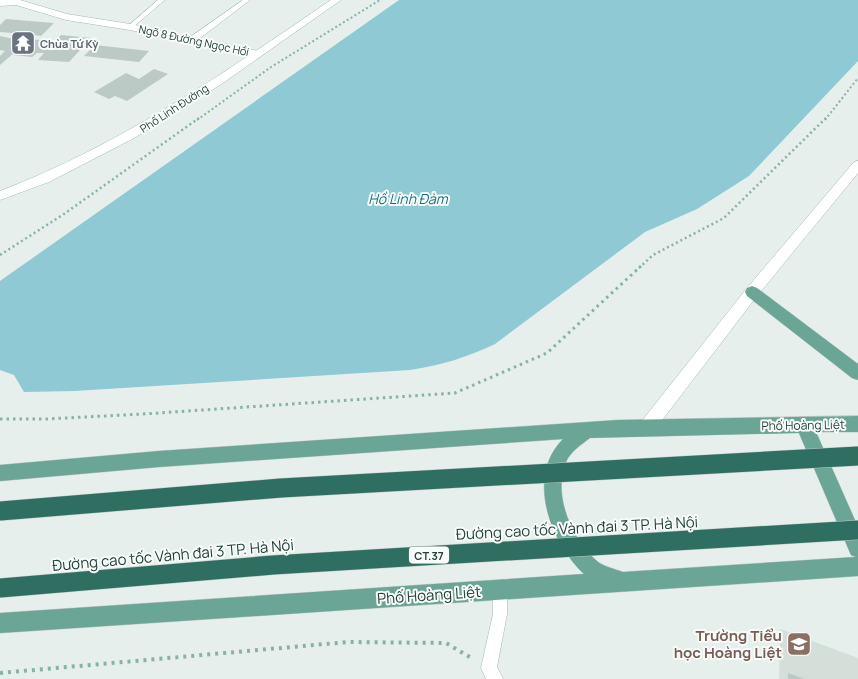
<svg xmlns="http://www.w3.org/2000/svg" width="858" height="679" viewBox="0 0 858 679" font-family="Manrope,sans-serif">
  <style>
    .built { fill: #d4dfda }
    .water { fill: #8ec9d4 }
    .building { fill: #bbcac4 }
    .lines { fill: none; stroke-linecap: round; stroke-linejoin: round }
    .lane-casing { stroke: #a8b8b2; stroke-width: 1 }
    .street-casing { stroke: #a8b8b2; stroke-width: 1 }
    .secondary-casing { stroke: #a4bbb3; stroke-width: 1 }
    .primary-casing { stroke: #c2cac8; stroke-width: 1 }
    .path-far3 { stroke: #86b3a5; stroke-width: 2; stroke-dasharray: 2 2.5; stroke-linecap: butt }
    .path-far2 { stroke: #86b3a5; stroke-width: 2.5; stroke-dasharray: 2 3; stroke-linecap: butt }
    .path-far1 { stroke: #86b3a5; stroke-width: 3; stroke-dasharray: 2.5 4; stroke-linecap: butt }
    .path { stroke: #86b3a5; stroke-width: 4; stroke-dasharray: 3 5; stroke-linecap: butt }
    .lane { fill: #fff; fill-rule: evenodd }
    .street { fill: #fff; fill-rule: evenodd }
    .secondary { fill: #fff; fill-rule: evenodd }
    .primary { fill: #6aa596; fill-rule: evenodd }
    .highway-bridge-casing { stroke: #c2cac8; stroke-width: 20; stroke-linecap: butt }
    .highway-bridge { stroke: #2f6f62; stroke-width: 19 }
    .labels { text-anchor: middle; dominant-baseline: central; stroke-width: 4; stroke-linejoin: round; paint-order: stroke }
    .far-street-label { font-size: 11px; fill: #24423a; stroke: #f7fbf9 }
    .far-worship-label { font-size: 11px; font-weight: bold; fill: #5b616d; stroke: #f7fbf9; text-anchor: start }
    .shield { fill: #f7fbf9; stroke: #637a73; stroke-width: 1 }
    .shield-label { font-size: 11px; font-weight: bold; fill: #24423a }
    .street-label { font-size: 12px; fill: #24423a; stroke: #f7fbf9 }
    .water-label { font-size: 14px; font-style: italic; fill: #1c6f80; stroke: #f7fbf9 }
    .near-street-label { font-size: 15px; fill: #24423a; stroke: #f7fbf9 }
    .near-education-label { font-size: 15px; font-weight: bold; fill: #785e54; stroke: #f7fbf9; text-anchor: end }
  </style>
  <rect width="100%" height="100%" fill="#e6efeb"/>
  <path class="built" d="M780 629 858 658V679H779Z"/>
  <path class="water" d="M399 0H858V61L749 176 697 209 645 232 495 344C465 358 442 365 410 370L74 391 24 392 14 375 0 370V281Z"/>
  <g class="building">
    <path d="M6 19 54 23 41 36 34 35 30 39 48 41 45 45H52L61 35 91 38 69 62 38 60 44 53H37L32 57 13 55 16 53 15 52 0 65V56L5 51 0 50V36L18 40 23 34 0 32V25Z"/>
    <path d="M95 45 149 51 139 62 84 56Z"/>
    <path d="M154 69 168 74 127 101 115 96 109 99 94 92 126 73 139 79Z"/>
    <path d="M788 673 805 679H788Z"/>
  </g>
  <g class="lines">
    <defs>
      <g id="lane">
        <path d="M158 0H165L132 28H128V26Z"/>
        <path d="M243 0H250L195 42H189V38Z"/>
        <path d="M500 584 505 586 507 591V614L497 667 503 679H486L481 668 493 614V591L495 586Z"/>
      </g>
      <g id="street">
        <path d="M0 0H20L67 14 130 24 258 51 263 54 258 57 130 30 66 20 16 5 0 6Z"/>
        <path d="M858 161V173L757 296 653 432 647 435 641 432 639 427 641 422 747 288 854 162Z"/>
      </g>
      <path id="secondary" d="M331 0H341L220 85 136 137 49 182 0 200V191C121 145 225 72 331 0Z"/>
      <g id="primary">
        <path d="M752 286 757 288 858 364V380L852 378 747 296 745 292 747 288Z"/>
        <path d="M858 416V432H816L858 527V576L0 633V613L584 574C551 543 525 477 563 439L159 467 0 481V465L159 451 618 420ZM799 433 851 555 856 557 623 572C615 569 605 567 598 562 572 540 552 495 566 462 570 452 582 444 590 438Z"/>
      </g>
    </defs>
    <use href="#lane" class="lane-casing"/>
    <use href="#street" class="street-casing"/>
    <use href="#secondary" class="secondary-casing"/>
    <use href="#primary" class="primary-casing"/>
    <g class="path-far3">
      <path d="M197 120 271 67 380 0"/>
      <path d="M825 120 858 78"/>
    </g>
    <g class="path-far2">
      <path d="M0 255 64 214 199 118"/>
      <path d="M639 268 653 255 724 218 826 118"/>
    </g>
    <path class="path-far1" d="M0 419H46L143 414 455 393 547 353 641 266"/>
    <path class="path" d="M0 673 348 642 446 643 473 659"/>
    <use href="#lane" class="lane"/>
    <use href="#street" class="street"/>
    <use href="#secondary" class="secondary"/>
    <use href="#primary" class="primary"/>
    <defs>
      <g id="highway-bridge">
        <path d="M0 511 281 488 858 456"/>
        <path d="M0 588 273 565 858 530"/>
      </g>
    </defs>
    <use href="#highway-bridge" class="highway-bridge-casing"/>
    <use href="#highway-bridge" class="highway-bridge"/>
  </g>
  <defs>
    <symbol id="temple-square" viewBox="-11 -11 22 22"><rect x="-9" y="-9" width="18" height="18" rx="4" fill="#6b7280" stroke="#f7fbf9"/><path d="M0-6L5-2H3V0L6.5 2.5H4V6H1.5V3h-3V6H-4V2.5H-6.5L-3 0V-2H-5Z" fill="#fff"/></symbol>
    <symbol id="school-square" viewBox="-11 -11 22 22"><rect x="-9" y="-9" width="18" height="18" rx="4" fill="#8d6e63" stroke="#f7fbf9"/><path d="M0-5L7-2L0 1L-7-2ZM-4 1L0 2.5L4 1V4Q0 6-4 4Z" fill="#fff"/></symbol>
  </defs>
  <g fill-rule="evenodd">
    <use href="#temple-square" x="9" y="29" width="28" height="28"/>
    <use href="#school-square" x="785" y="630" width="28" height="28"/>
  </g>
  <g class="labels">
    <g class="far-street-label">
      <text transform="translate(194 40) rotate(12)">Ngõ 8 Đường Ngọc Hồi</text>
      <text transform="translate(174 108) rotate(-33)">Phố Linh Đường</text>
    </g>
    <g class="far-worship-label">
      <text x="40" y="43">Chùa Tứ Kỳ</text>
    </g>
    <rect class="shield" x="409" y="546.5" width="40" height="17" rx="4"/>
    <g class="shield-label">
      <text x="429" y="555">CT.37</text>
    </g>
    <g class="street-label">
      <text transform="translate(803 425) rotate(-1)">Phố Hoàng Liệt</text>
    </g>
    <g class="water-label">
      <text x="408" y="198">Hồ Linh Đàm</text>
    </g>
    <g class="near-street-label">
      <text transform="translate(577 528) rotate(-3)">Đường cao tốc Vành đai 3 TP. Hà Nội</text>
      <text transform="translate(173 555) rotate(-5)">Đường cao tốc Vành đai 3 TP. Hà Nội</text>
      <text transform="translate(429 595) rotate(-4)">Phố Hoàng Liệt</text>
    </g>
    <g class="near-education-label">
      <text x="782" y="635">Trường Tiểu<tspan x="782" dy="17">học Hoàng Liệt</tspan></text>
    </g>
  </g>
</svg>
